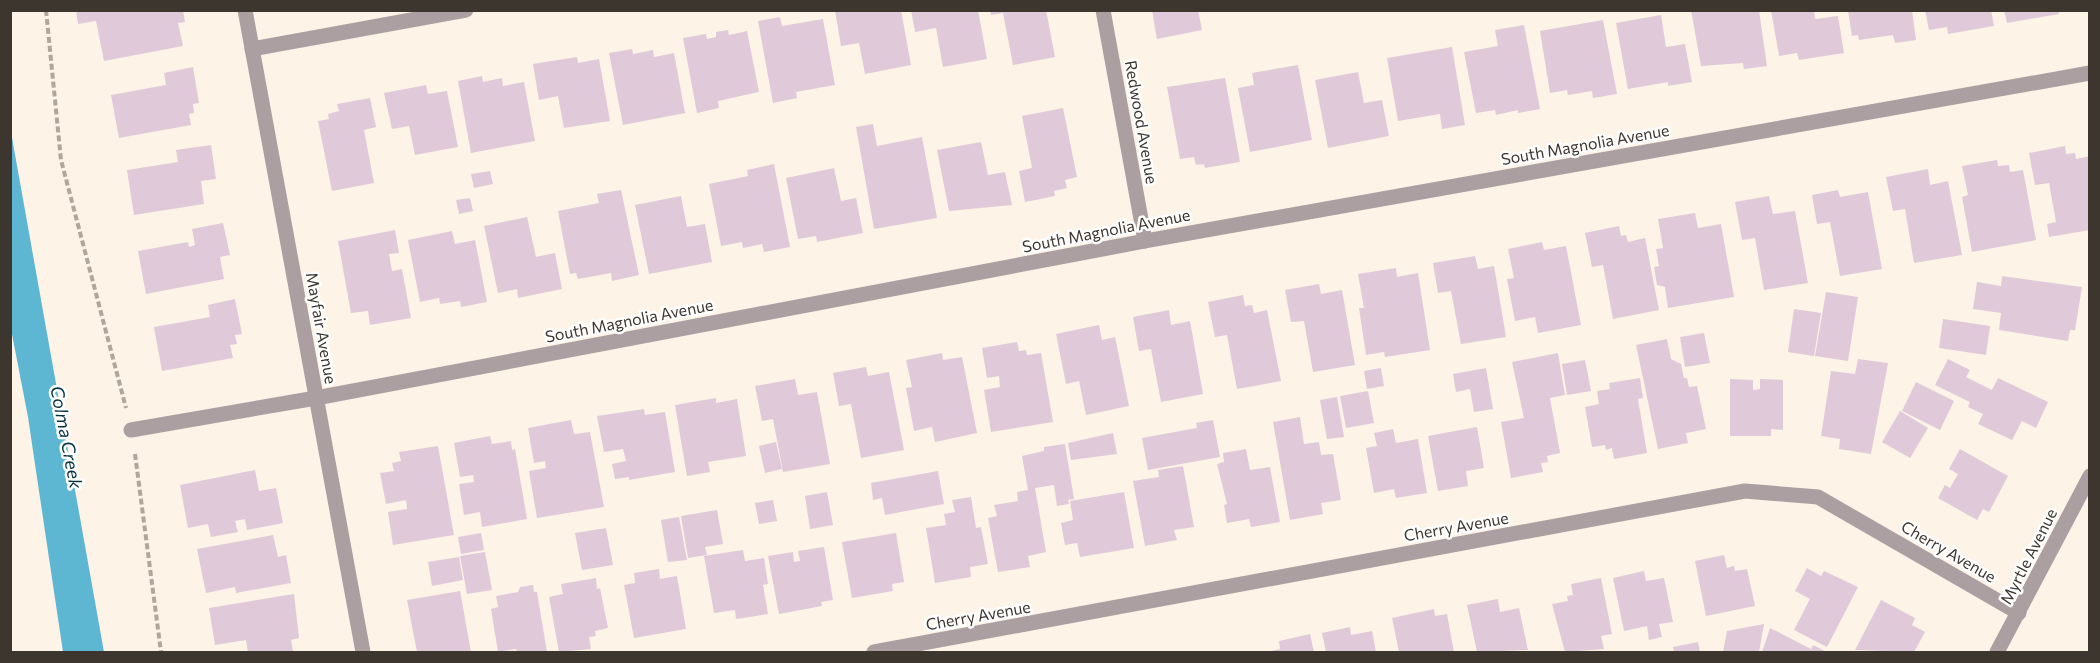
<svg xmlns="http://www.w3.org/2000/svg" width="2100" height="663" viewBox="0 0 2100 663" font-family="Commissioner,sans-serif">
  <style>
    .water { fill: #5db7d3 }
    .building { fill: #e0cad9 }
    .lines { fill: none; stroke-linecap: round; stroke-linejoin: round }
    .path { stroke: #afa69c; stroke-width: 4; stroke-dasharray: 6 3; stroke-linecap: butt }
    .minor { stroke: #ab9fa1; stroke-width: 15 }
    .labels { text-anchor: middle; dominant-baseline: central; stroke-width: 5; stroke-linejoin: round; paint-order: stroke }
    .street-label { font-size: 16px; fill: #3d362f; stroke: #fff }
    .water-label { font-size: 18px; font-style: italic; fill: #05323d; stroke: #fff }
  </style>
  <rect width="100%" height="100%" fill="#fdf3e7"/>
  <path class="water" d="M11 132 104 652H63L28 417 11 329Z"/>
  <g class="building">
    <path d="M76 10H183L185 22 178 23 183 46 104 61 96 21 78 24Z"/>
    <path d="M835 10H901L911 65 865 74 859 43 841 46Z"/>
    <path d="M911 10H978L987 59 943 67 936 28 915 32Z"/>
    <path d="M990 10H1046L1055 57 1013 65 1003 13 991 15Z"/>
    <path d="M1152 10H1198L1202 30 1157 39Z"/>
    <path d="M1691 10H1759L1767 66 1744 69 1743 63 1701 66Z"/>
    <path d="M1771 10H1814L1815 19 1838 16 1844 53 1799 60 1797 53 1779 56Z"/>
    <path d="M1848 10H1912L1916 40 1895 43 1893 35 1859 40 1858 35 1852 36Z"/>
    <path d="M1925 10H1991L1994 26 1948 34 1947 27 1929 30Z"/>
    <path d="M2004 10H2059V14L2007 23Z"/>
    <path d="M1661 15 1666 47 1685 44 1692 82 1668 86V82L1628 89 1616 23Z"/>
    <path d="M780 17 782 26 823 19 835 85 796 92 797 98 773 103 758 21Z"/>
    <path d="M1603 20 1617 94 1593 98 1592 91 1568 95 1567 90 1550 93 1540 31Z"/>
    <path d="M1524 25 1540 109 1518 113V110L1496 115 1495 110 1476 113 1464 52 1498 46 1495 30Z"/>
    <path d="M728 30 729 35 747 31 759 92 718 101 719 108 697 113 683 38 706 34 707 39 716 37V32Z"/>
    <path d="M1452 47 1465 125 1442 129 1440 114 1398 121 1387 58Z"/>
    <path d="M632 49 633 54 653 50 654 57 674 53 685 113 623 125 609 53Z"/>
    <path d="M577 57 578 63 599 59 610 121 564 128 558 96 539 100 533 64Z"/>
    <path d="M1298 65 1312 140 1250 152 1238 88 1254 85 1252 73Z"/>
    <path d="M193 67 199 103 193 104 194 113 189 114 191 125 119 138 111 95 166 85 164 73Z"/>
    <path d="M1358 72 1364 103 1382 100 1389 136 1328 148 1315 80Z"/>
    <path d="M482 76 483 82 502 78 503 86 524 82 535 141 471 153 458 81Z"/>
    <path d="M1225 78 1240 162 1205 168 1204 164 1196 165 1194 157 1180 159 1167 87Z"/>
    <path d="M426 85 428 94 447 91 458 147 415 155 409 126 392 129 384 93Z"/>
    <path d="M370 98 376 127 364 130 374 183 332 191 318 121 329 119 328 114 339 111 337 104Z"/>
    <path d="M1063 108 1077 177 1065 180 1067 188 1054 191 1055 196 1025 202 1019 171 1032 168 1022 116Z"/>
    <path d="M873 124 877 146 922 137 937 218 874 229 856 127Z"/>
    <path d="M981 142 988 175 1005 172 1012 205 949 211 937 150Z"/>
    <path d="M211 145 216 179 201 181 204 204 134 215 127 170 178 162 176 150Z"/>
    <path d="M2065 146 2066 154 2075 153 2076 159 2090 156V230L2049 237 2047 224 2056 222 2049 183 2035 185 2029 153Z"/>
    <path d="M1997 160 1998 166 2009 165 2010 172 2023 170 2036 240 1972 252 1962 197 1968 195 1962 166Z"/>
    <path d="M774 164 790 247 764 252 762 244 743 248 742 242 721 246 709 184 748 176 747 170Z"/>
    <path d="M834 168 841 201 856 198 863 233 817 242 816 236 798 239 786 178Z"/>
    <path d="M1928 169 1930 185 1948 181 1962 255 1914 263 1905 209 1893 211 1886 177Z"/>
    <path d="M490 171 493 184 474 188 471 174Z"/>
    <path d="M621 190 639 275 612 281 611 273 578 279 576 273 570 274 558 211 599 203 597 194Z"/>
    <path d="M1838 190 1840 197 1868 192 1882 269 1840 276 1830 222 1817 224 1812 195Z"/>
    <path d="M681 196 687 227 705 224 712 262 649 274 635 205Z"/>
    <path d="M1769 196 1773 214 1795 211 1808 283 1764 290 1755 238 1742 240 1735 202Z"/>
    <path d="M470 198 473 211 459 214 456 200Z"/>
    <path d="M1695 213 1698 228 1721 224 1734 297 1668 308 1665 287 1657 285 1654 267 1659 266 1656 249 1663 248 1658 219Z"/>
    <path d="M527 217 536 257 555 253 562 289 518 298 517 289 498 293 484 226Z"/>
    <path d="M223 223 230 255 220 257 224 279 146 294 138 251 188 242 189 247 195 245 192 229Z"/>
    <path d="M1619 226 1621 236 1626 235 1628 242 1645 238 1659 310 1613 319 1603 265 1592 267 1585 233Z"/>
    <path d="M395 230 399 253 389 254 392 271 402 269 411 318 370 325 368 311 351 313 338 241Z"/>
    <path d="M452 231 455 244 475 240 487 302 461 307 460 301 440 304 439 298 420 302 408 240Z"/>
    <path d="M1542 242 1544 250 1566 246 1581 325 1538 333 1535 317 1515 321 1507 279 1514 278 1508 249Z"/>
    <path d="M1475 256 1478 269 1494 266 1506 337 1461 344 1451 291 1438 293 1433 263Z"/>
    <path d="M1396 268 1397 277 1418 273 1430 350 1385 357 1384 352 1366 355 1359 308H1364L1358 274Z"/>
    <path d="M2002 276 2082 287 2075 330H2070L2068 341 1999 330 2001 313 1973 309 1977 282 2001 286Z"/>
    <path d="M1319 284 1321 294 1342 290 1355 365 1313 372 1304 321 1291 322 1285 290Z"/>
    <path d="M1826 292 1858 297 1848 361 1815 356Z"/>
    <path d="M1243 295 1245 306 1252 305 1254 313 1267 310 1281 381 1237 389 1227 335 1215 337 1208 302Z"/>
    <path d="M235 299 242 334 235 335 237 344 230 345 233 358 162 371 154 327 210 317 208 305Z"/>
    <path d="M1794 309 1821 313 1814 356 1788 352Z"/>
    <path d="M1169 310 1171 325 1190 321 1203 394 1161 402 1151 349 1139 351 1133 317Z"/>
    <path d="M1943 319 1990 326 1986 355 1939 348Z"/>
    <path d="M1099 325 1102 340 1115 337 1129 406 1086 415 1079 381 1066 384 1056 334Z"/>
    <path d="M1704 333 1710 363 1685 367 1680 337Z"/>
    <path d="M1667 339 1671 359 1681 364 1684 378H1687L1689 387 1697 386 1706 429 1686 433 1688 443 1658 449 1636 345Z"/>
    <path d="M1017 342 1019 351 1026 350 1027 355 1041 353 1053 422 991 432 984 390 1000 387 999 376 987 378 982 348Z"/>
    <path d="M942 353 943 360 962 357 977 433 935 442 932 427 914 431 906 388 912 387 906 360Z"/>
    <path d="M1558 353 1565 395 1550 398 1560 453 1547 456 1548 462 1541 463 1543 472 1511 478 1501 422 1524 418 1512 362Z"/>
    <path d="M1858 359 1888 363 1871 454 1839 449 1840 439 1821 436 1831 371 1855 374Z"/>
    <path d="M1948 359 1970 370 1966 377 1992 390 1998 378 2048 402 2036 428 2022 421 2012 440 1978 424 1983 414 1968 407 1970 402 1935 385Z"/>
    <path d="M1585 360 1591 391 1567 395 1562 364Z"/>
    <path d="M866 367 868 376 889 372 904 450 861 458 851 404 839 406 833 373Z"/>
    <path d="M1381 368 1384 386 1367 389 1364 371Z"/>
    <path d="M1486 368 1493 409 1474 412 1470 389 1456 392 1453 374Z"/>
    <path d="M1640 378 1643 398 1638 399 1647 453 1614 459 1612 448 1606 450 1605 445 1592 447 1585 407 1599 404 1597 391 1610 389 1609 383Z"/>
    <path d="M795 379 798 395 817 392 830 464 783 472 773 419 762 421 755 386Z"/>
    <path d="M1730 379 1753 380V390L1760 389V379L1783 380V430L1771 429V436H1730Z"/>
    <path d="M1916 382 1954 401 1940 430 1902 411Z"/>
    <path d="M1368 391 1374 423 1346 428 1340 396Z"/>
    <path d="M1337 397 1344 437 1327 439 1320 400Z"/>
    <path d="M716 398V403L737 399 746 456 708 462 710 472 687 476 675 405Z"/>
    <path d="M644 409 645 415 665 412 675 472 629 480V477L615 479 612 464 626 461 623 449 604 452 597 416Z"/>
    <path d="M1900 411 1928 428 1910 458 1882 442Z"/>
    <path d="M1300 417 1304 444 1319 442 1321 455 1333 454 1341 500 1321 503 1323 514 1290 520 1273 422Z"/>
    <path d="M571 420 574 434 590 432 604 507 537 518 529 471 546 468 545 461 534 463 528 428Z"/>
    <path d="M1213 420 1220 457 1148 470 1142 438 1197 428 1196 423Z"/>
    <path d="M1477 427 1484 468 1466 471 1468 486 1438 491 1428 436Z"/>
    <path d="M1393 429 1396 443 1418 439 1427 493 1396 498 1394 489 1374 493 1366 448 1377 446 1374 433Z"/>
    <path d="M1113 433 1117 454 1071 460 1068 443Z"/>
    <path d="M490 436 492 444 511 441 512 450 515 449 527 519 482 527 480 512 464 515 459 484 474 482 473 475 460 477 454 443Z"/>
    <path d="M776 442 782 469 765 473 759 446Z"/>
    <path d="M1065 444 1074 499 1068 500 1069 504 1057 506 1054 485 1035 488 1046 552 1028 556 1030 567 998 572 988 518 997 516 994 505 1018 501 1017 492 1028 490 1022 456 1044 451V447Z"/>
    <path d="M438 446 454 535 393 545 388 512 407 509 406 500 386 504 380 473 394 471 392 463 401 461 399 452Z"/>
    <path d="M1246 449 1250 470 1270 467 1280 522 1251 527 1249 519 1227 523 1224 505 1227 504 1217 464 1224 462 1223 453Z"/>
    <path d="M1960 449 2008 476 1989 512 1983 509 1977 520 1938 498 1945 485 1950 488 1958 474 1949 469Z"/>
    <path d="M1183 466 1194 527 1174 530 1177 540 1145 546 1133 481 1159 477 1158 470Z"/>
    <path d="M255 470 259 491 276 488 283 523 247 530 245 519 235 521 238 532 211 537 208 524 188 528 180 485Z"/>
    <path d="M938 471 944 504 885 515 882 498 873 500 871 483Z"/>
    <path d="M827 492 833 525 810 529 805 496Z"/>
    <path d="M1124 492 1134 548 1080 557 1077 543 1065 545 1061 523 1073 520 1070 501Z"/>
    <path d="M971 497 976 528 981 527 988 564 970 567 971 577 935 583 926 528 946 525 944 514 955 512 952 500Z"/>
    <path d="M773 500 777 521 759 524 755 503Z"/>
    <path d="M717 510 723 544 705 547 707 555 688 558 681 516Z"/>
    <path d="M679 517 687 560 668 562 661 520Z"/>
    <path d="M606 528 613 565 582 570 575 533Z"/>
    <path d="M481 533 484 550 461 554 458 537Z"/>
    <path d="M896 533 904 582 892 584 893 591 852 598 842 542Z"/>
    <path d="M273 535 278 557 286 555 291 583 236 593 235 587 206 593 197 549Z"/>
    <path d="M824 547 833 600 821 602 822 606 779 614 768 556 793 552 794 562 800 561 798 551Z"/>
    <path d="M743 550 745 561 764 558 768 584 763 585 768 614 736 619 735 610 714 613 704 556Z"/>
    <path d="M485 552 492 590 467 594 460 556Z"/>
    <path d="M1724 555 1727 568 1734 566 1735 571 1747 569 1755 606 1706 616 1695 561Z"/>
    <path d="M459 557 463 580 432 586 428 562Z"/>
    <path d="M1807 568 1821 576 1824 571 1858 587 1827 647 1794 630 1810 599 1795 591Z"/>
    <path d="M659 569 660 579 677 576 686 629 634 638 624 585 635 583 634 573Z"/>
    <path d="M1644 571 1646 581 1664 578 1673 622 1659 624 1662 637 1649 640 1647 626 1624 631 1613 578Z"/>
    <path d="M596 578 597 589 600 588 608 628 595 631 596 636 589 637 591 649 559 652 549 597 563 594 561 584Z"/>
    <path d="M1601 578 1612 634 1601 636 1604 649 1565 652 1552 604 1568 601 1567 596 1573 595 1571 584Z"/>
    <path d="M533 585 534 592H537L547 652H517L516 649 498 652 491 609 498 607 496 596 518 592 520 587Z"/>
    <path d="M460 591 471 652H417L407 600Z"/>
    <path d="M294 594 299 638 291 640 293 651 248 652 246 640 215 645 209 608Z"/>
    <path d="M1498 599 1500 612 1519 608 1528 650 1477 652 1467 605Z"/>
    <path d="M1881 600 1915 618 1912 625 1925 632 1914 652 1855 650Z"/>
    <path d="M1434 609 1435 616 1447 614 1454 652H1399L1392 618Z"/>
    <path d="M1764 624 1759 652H1723L1727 631Z"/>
    <path d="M1350 627 1351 635 1372 631 1376 652H1326L1322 633Z"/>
    <path d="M1770 628 1811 649 1813 645 1827 652H1762Z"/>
    <path d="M1310 634 1314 652H1266L1280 649 1279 641Z"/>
    <path d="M1698 642 1700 652H1674L1673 647Z"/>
  </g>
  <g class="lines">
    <g class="path">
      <path d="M46 10 61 160 126 408"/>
      <path d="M135 454 161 652"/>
    </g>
    <g class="minor">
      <path d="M245 10 363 652"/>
      <path d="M1103 10 1145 241"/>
      <path d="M252 49 466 10"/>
      <path d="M131 430 316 398 1145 241 2090 73"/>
      <path d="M874 652 1745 491 1818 497 2019 613"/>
      <path d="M1997 652 2090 476"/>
    </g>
  </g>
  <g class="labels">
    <g class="street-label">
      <text transform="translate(1142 122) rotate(80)">Redwood Avenue</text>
      <text transform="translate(1585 144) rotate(-10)">South Magnolia Avenue</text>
      <text transform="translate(1106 230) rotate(-11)">South Magnolia Avenue</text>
      <text transform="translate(629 320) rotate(-11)">South Magnolia Avenue</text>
      <text transform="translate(322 328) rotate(80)">Mayfair Avenue</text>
      <text transform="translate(1456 526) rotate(-10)">Cherry Avenue</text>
      <text transform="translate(1949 551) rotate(30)">Cherry Avenue</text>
      <text transform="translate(2028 556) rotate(-63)">Myrtle Avenue</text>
      <text transform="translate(978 615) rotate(-10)">Cherry Avenue</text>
    </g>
    <g class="water-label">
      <text transform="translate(67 437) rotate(79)">Colma Creek</text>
    </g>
  </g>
  <rect width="2100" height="663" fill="none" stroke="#3d362f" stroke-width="24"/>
</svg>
